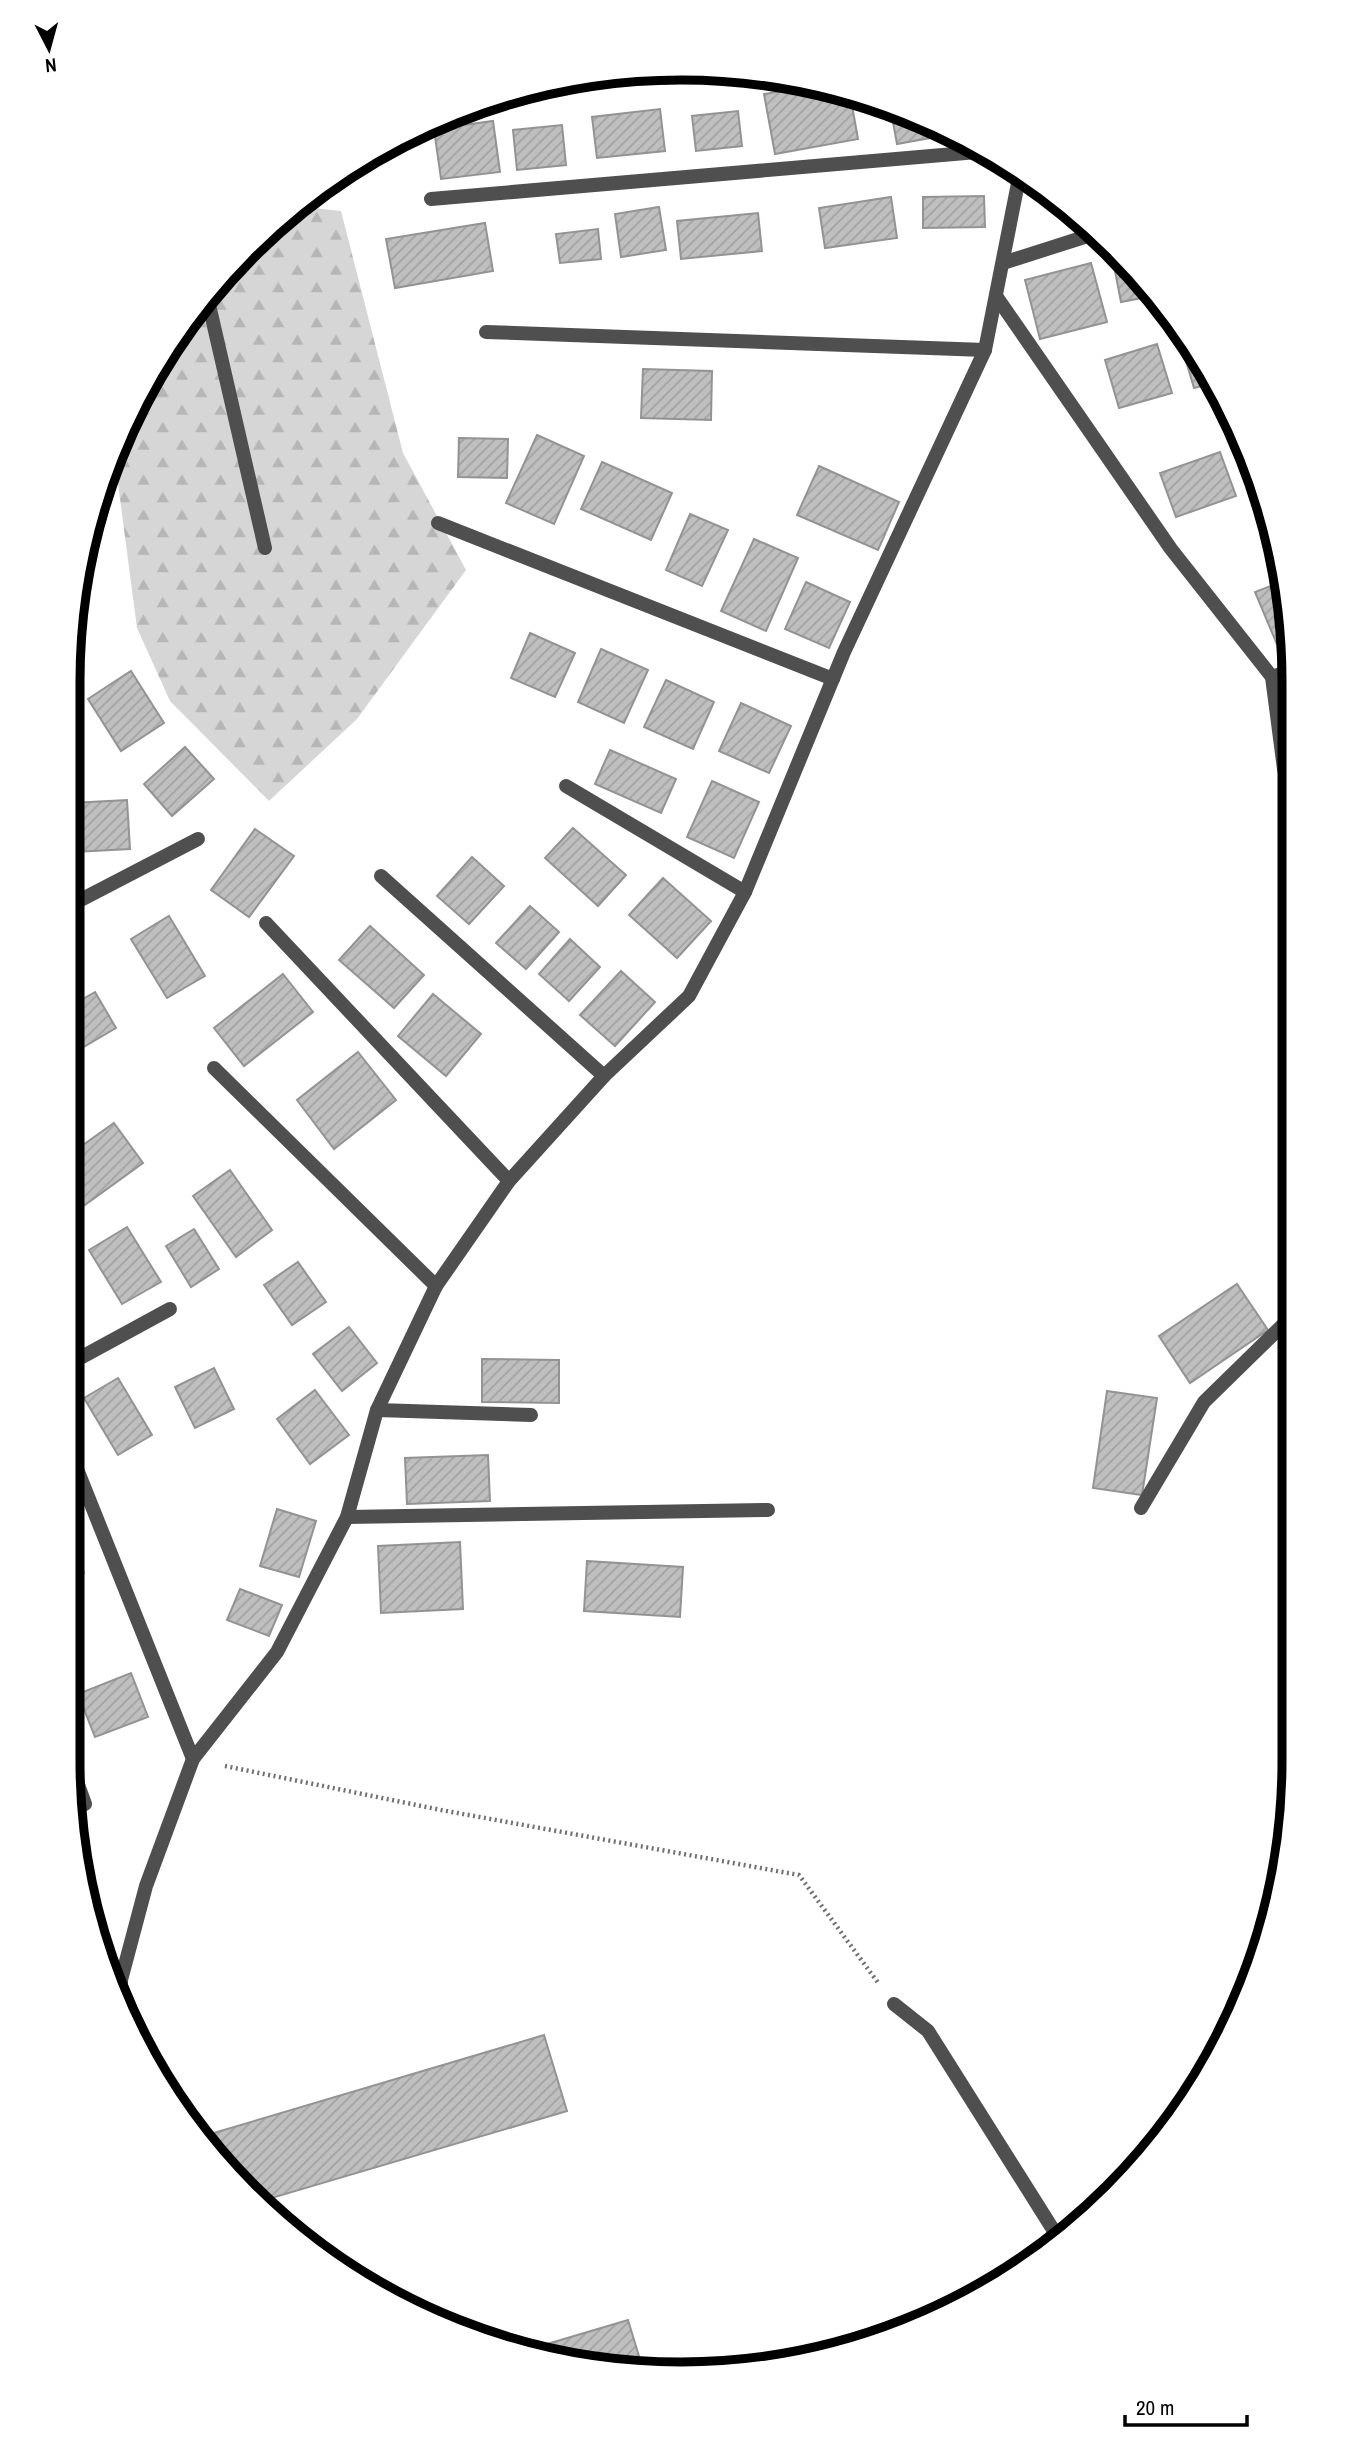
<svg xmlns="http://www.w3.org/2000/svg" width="1363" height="2443" viewBox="0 0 1363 2443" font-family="'Archivo Narrow',sans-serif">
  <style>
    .forest { fill: url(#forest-firs) }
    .building { fill: url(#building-hatch); stroke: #939393; stroke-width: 2 }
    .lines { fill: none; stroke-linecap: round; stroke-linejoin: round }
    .path { stroke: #717171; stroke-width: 4.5; stroke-dasharray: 2 3.5; stroke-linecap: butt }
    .street { stroke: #4f4f4f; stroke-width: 14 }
    .rim { fill: none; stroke: #000; stroke-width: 9 }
  </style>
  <defs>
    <pattern id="forest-firs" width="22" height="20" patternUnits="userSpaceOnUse" patternTransform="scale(1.75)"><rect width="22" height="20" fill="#d6d6d6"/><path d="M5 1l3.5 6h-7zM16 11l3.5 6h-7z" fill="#b6b6b6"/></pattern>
    <pattern id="building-hatch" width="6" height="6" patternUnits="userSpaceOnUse" patternTransform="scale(1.75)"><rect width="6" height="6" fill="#bfbfbf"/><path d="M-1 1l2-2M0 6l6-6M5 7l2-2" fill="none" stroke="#a2a2a2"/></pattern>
  </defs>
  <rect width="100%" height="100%" fill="#fff"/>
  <path class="forest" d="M296 206 341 211 403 453 466 570 357 719 269 801 170 701 137 628 115 461 150 375 220 277Z"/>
  <g class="building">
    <path d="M813 86 850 94 858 139 775 154 764 94Z"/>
    <path d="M890 106 952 134 897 144Z"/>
    <path d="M660 109 665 151 597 158 592 117Z"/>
    <path d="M738 111 742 146 696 151 692 116Z"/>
    <path d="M493 121 500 172 441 179 434 129Z"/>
    <path d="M562 125 566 165 517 170 513 130Z"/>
    <path d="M984 196 985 227 923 228V197Z"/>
    <path d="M891 197 897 238 825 248 819 208Z"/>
    <path d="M659 207 666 250 621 257 615 214Z"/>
    <path d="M758 213 762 251 681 259 677 221Z"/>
    <path d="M485 223 493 271 395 288 386 239Z"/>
    <path d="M598 229 601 259 560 263 556 234Z"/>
    <path d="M1091 263 1107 322 1040 339 1025 280Z"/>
    <path d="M1124 264 1152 296 1121 302 1114 266Z"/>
    <path d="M1157 344 1172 393 1119 408 1105 360Z"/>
    <path d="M1195 348 1214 383 1194 388 1183 351Z"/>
    <path d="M643 369 712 371 711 420 641 418Z"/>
    <path d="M537 435 584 456 554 524 506 503Z"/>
    <path d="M459 438 508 439 507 478 458 477Z"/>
    <path d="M1220 452 1236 496 1176 517 1160 473Z"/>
    <path d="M602 462 672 493 651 540 581 509Z"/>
    <path d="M819 466 899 502 878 550 797 515Z"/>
    <path d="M690 514 728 530 702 586 666 570Z"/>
    <path d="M754 539 798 558 766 631 721 611Z"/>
    <path d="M1284 581 1290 602V651L1281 654 1255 592Z"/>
    <path d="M806 582 850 602 829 648 785 629Z"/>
    <path d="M530 633 575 653 555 697 511 678Z"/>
    <path d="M601 649 648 670 624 723 578 702Z"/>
    <path d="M131 671 164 723 121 751 88 699Z"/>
    <path d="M666 680 714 702 693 749 644 727Z"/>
    <path d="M741 703 791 726 769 773 719 751Z"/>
    <path d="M185 747 214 779 172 816 144 784Z"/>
    <path d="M610 750 676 779 661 813 595 784Z"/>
    <path d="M712 781 759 802 734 858 687 837Z"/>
    <path d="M127 800 130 849 74 852 71 803Z"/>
    <path d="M573 828 626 875 598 906 545 858Z"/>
    <path d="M255 829 294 856 249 917 211 890Z"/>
    <path d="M472 857 504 886 469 924 437 896Z"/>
    <path d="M663 878 711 921 677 958 629 915Z"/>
    <path d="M530 906 559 932 526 969 496 943Z"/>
    <path d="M169 916 205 976 167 998 131 939Z"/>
    <path d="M370 926 424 975 394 1008 339 960Z"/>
    <path d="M570 939 600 967 569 1001 539 974Z"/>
    <path d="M621 971 655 1002 615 1046 580 1015Z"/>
    <path d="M283 974 313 1012 244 1066 214 1028Z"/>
    <path d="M95 992 116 1028 70 1055 69 1007Z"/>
    <path d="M433 994 481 1034 446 1076 398 1036Z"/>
    <path d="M358 1052 396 1100 334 1149 297 1100Z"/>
    <path d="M114 1123 143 1163 75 1212 69 1204V1155Z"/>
    <path d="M230 1170 272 1230 236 1257 193 1196Z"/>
    <path d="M127 1227 161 1282 122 1304 89 1250Z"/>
    <path d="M194 1229 219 1269 191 1287 166 1246Z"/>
    <path d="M298 1262 326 1302 292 1325 264 1285Z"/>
    <path d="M1237 1284 1268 1330 1190 1383 1159 1336Z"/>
    <path d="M349 1327 377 1363 342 1391 313 1354Z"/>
    <path d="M482 1359 559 1360V1403L482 1402Z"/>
    <path d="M214 1368 234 1409 195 1428 175 1387Z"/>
    <path d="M118 1378 152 1435 118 1455 84 1398Z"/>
    <path d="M315 1390 349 1435 310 1464 277 1419Z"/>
    <path d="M1107 1391 1157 1398 1142 1495 1093 1488Z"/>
    <path d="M488 1455 490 1501 407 1504 405 1458Z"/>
    <path d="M277 1509 316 1521 299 1577 260 1566Z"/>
    <path d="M70 1536 84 1573 68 1579 69 1537Z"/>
    <path d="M460 1542 463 1609 381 1613 378 1546Z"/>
    <path d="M587 1561 683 1567 680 1617 584 1611Z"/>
    <path d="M240 1589 282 1605 269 1636 227 1620Z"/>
    <path d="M131 1673 148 1717 95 1737 78 1694Z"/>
    <path d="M544 2035 567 2111 265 2200 211 2150 207 2135Z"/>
    <path d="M628 2320 642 2366 520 2352Z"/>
  </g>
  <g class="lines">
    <path class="path" d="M225 1766 441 1810 799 1875 879 1984"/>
    <g class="street">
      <path d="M431 199 989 151"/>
      <path d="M1003 263 1097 233"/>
      <path d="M207 296 265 548"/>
      <path d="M996 296 1171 549 1272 677 1284 769 1290 789"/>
      <path d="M486 332 985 350"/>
      <path d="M438 523 833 679"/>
      <path d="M1272 677 1290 671"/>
      <path d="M566 786 745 892"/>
      <path d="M381 876 604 1076"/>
      <path d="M69 906 198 839"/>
      <path d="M266 923 509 1181"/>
      <path d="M214 1068 436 1286"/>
      <path d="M69 1364 170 1309"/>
      <path d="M377 1410 531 1415"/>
      <path d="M69 1449 193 1759"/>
      <path d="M1141 1508 1204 1402 1292 1316"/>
      <path d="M347 1517 768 1510"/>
      <path d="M68 1757 85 1804 76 1807"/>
      <path d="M121 1997V1980L146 1886 193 1759 277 1652 347 1517 377 1410 436 1286 509 1181 604 1076 689 996 745 892 844 652 985 350 1020 173"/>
      <path d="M894 2004 928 2031 1059 2239"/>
    </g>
  </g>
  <path d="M0 0H1363V2443H0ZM681 80H681A601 601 0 0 1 1282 681V1761A601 601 0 0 1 681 2362H681A601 601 0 0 1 80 1761V681A601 601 0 0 1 681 80Z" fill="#fff" fill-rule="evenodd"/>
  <path class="rim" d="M681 80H681A601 601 0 0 1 1282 681V1761A601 601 0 0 1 681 2362H681A601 601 0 0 1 80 1761V681A601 601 0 0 1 681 80Z"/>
  <g transform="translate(49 49) rotate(174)" stroke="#ffffff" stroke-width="5" paint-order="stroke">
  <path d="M0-5L12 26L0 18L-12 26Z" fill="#000000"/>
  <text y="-10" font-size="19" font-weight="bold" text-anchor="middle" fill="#000000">N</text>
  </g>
  <path d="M1125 2415v10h122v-10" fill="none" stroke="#000000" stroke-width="3.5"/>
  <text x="1136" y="2415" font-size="21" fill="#000000" stroke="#ffffff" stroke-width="5" paint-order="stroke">20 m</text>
</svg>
